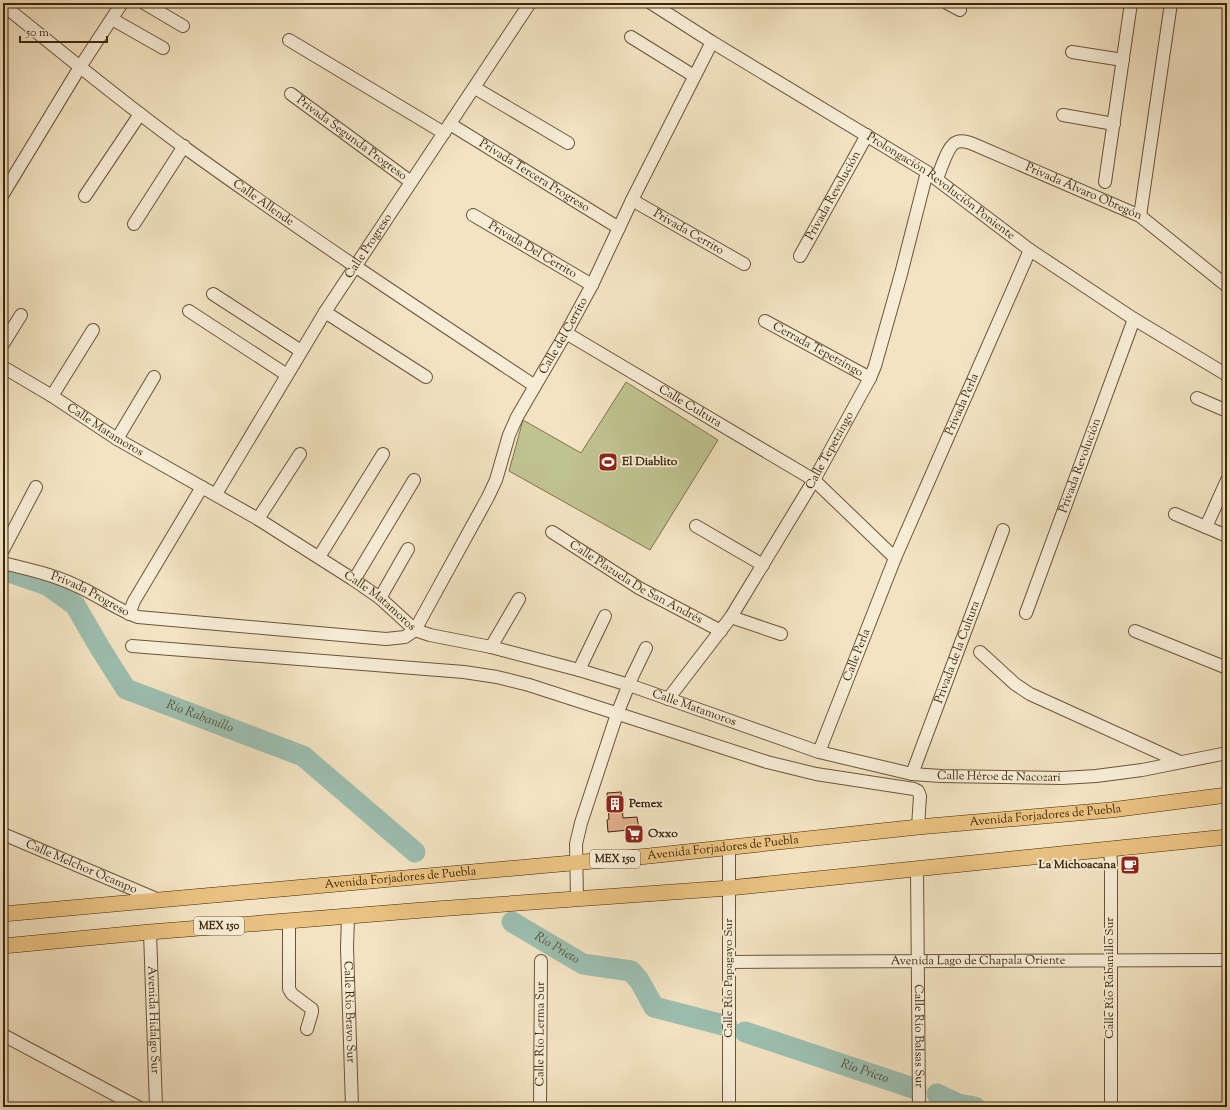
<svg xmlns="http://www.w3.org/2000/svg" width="1230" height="1110" viewBox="0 0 1230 1110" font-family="'Sorts Mill Goudy',serif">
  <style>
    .pitch { fill: #bfc390; stroke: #7e744c }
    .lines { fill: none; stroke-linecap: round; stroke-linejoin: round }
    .river { stroke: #9cbeaf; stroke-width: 21 }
    .building { fill: #e0ad8b; stroke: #3d2609 }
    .minor-casing { stroke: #6a5537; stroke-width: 14 }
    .major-casing { stroke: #3d2609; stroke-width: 16 }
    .minor { stroke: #f7edd7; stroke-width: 12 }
    .major { stroke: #eac281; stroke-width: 15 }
    .labels { text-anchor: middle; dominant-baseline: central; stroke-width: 4; stroke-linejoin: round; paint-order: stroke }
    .shield { fill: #f7edd7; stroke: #756247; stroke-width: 1 }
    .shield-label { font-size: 11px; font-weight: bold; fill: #3d2609 }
    .street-label { font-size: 12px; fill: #3d2609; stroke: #f7edd7 }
    .poi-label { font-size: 12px; font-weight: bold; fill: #3d2609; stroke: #f7edd7; text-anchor: start }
    .water-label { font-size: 13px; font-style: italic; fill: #5a543b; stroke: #f7edd7 }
  </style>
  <rect width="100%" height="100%" fill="#f3e3c2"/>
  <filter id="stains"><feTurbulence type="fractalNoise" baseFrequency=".005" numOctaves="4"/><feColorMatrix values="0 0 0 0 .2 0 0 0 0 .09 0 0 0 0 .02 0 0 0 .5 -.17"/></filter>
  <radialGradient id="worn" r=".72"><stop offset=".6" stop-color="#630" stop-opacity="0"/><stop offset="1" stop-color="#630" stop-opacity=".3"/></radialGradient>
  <path class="pitch" d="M626 382 718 440 650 550 509 471 523 420 581 453Z"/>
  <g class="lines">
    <g class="river">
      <path id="s1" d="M3 570 47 585 75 605 100 648 126 689 303 756 415 852"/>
      <path id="s2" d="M512 922 583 964 631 971 639 980 654 1007 727 1026"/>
      <path id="s3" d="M745 1032 916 1089"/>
      <path d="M937 1094 958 1104 975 1107"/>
    </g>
  </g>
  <path class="building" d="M621 792 623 818 637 817 639 829 608 832 607 820 609 819 607 793Z"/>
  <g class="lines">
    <defs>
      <g id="minor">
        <path d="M144 3 183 26"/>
        <path id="s4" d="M651 3 712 42 927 172 1030 250 1134 319 1227 375"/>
        <path d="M947 3 960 10"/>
        <path id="s5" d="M3 5C63 53 122 102 184 147 299 230 417 308 535 386"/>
        <path d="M112 19 163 48"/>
        <path d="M631 37 694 76"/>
        <path d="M289 40 444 133"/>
        <path d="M1072 52 1123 60"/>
        <path d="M475 88 568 143"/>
        <path id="s6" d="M291 94 411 182"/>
        <path d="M1063 115 1114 124"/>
        <path id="s7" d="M450 124 619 228"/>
        <path id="s8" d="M937 178C941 170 948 144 957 142 962 140 968 142 973 144L1140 216 1227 286"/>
        <path d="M1105 182 1131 3"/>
        <path d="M3 194 80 67 122 3"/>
        <path d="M85 196 140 114"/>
        <path id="s9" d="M632 200 744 264"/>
        <path id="s10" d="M473 215 592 285"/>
        <path d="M1140 216 1171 3"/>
        <path d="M134 224 184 146"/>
        <path id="s11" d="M800 256 867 135"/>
        <path d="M213 294 301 351"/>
        <path d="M189 311 287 375"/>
        <path d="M325 312 426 377"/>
        <path id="s12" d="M765 321 870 378"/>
        <path id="s13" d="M566 333 814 480 895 558"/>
        <path d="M3 344 21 315"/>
        <path id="s14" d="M3 367 52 396 117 439 258 519 354 580 380 598 415 630 430 635 491 647 579 670 629 685 819 752 912 774 941 776 1062 778 1096 776 1142 770 1227 753"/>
        <path d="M52 396 93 330"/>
        <path d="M1197 398 1227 411"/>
        <path d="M117 439 154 377"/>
        <path id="s15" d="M216 494 325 312 530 3"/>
        <path d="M1175 514 1227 536"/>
        <path d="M258 519 300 454"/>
        <path d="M696 526 763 565"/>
        <path d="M1206 527 1227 480"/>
        <path id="s16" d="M552 532 639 588 721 631"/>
        <path d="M3 550 36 487"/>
        <path d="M319 557 383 454"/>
        <path id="s17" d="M3 563C28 569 54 575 77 586 98 595 117 610 138 617L386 639 405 637 415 630 488 497 496 480 509 435 517 417 535 386 566 333 592 285 632 200 712 42"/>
        <path d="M354 580 414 480"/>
        <path d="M380 598 408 549"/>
        <path id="s18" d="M1026 613 1134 319"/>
        <path d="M129 614 134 601 202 487"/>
        <path d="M731 617 781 634"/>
        <path d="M1135 631 1227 668"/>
        <path d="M132 646 464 672 497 677 529 685 767 762 816 774 914 789 918 791 920 796 918 827"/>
        <path d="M491 647 519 599"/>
        <path d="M980 652 1015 684 1030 694 1180 762"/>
        <path d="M579 670 605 616"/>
        <path id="s19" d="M668 699 731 617 814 480 870 378 875 366 901 274 927 172"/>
        <path id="s20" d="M819 752 895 558 1030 250"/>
        <path id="s21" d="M912 774 1003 530"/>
        <path id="s22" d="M3 834 159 900"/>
        <path d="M729 848V1107"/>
        <path d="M1110 849 1111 863V1107"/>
        <path id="s23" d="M917 869 919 1107"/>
        <path d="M577 899 576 844 581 823 617 714 632 677 646 648"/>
        <path id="s24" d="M348 916 347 947 352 1107"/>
        <path d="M289 921V989L292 994 312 1009V1012L307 1029"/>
        <path id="s25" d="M150 932 156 1107"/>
        <path id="s26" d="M729 962 1227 960"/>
        <path d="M3 1035 138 1107"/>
        <path id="s27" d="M540 1107 541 961"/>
      </g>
      <g id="major">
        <path id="s28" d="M3 914 649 856 918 827 1111 810 1227 795"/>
        <path d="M3 946 150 932 436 909 729 888 1227 837"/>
      </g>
    </defs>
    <use href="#minor" class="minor-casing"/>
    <use href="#major" class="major-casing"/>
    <use href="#minor" class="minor"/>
    <use href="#major" class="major"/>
  </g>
  <defs>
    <symbol id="stadium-square" viewBox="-11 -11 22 22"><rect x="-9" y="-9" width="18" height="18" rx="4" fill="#8f2418" stroke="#f7edd7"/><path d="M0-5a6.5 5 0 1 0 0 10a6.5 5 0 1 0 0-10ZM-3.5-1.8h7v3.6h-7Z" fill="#fff"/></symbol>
    <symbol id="building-square" viewBox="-11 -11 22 22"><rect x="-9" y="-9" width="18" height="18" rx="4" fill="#8f2418" stroke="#f7edd7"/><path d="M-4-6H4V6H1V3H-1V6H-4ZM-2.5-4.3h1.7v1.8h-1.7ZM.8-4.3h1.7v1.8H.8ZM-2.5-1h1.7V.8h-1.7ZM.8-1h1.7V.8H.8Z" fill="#fff"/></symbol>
    <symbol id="supermarket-square" viewBox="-11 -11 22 22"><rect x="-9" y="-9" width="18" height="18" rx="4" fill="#8f2418" stroke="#f7edd7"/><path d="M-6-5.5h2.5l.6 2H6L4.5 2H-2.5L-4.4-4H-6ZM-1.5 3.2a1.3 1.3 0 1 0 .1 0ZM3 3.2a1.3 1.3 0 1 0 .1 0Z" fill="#fff"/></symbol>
    <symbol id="cafe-square" viewBox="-11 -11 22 22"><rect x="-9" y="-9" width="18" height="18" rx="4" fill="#8f2418" stroke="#f7edd7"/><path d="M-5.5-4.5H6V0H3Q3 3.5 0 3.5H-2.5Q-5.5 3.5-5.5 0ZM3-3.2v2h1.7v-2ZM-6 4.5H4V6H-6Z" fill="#fff"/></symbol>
  </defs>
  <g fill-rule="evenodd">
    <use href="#stadium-square" x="597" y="451" width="22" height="22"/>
    <use href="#building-square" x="604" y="793" width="22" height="22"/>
    <use href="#supermarket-square" x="623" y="823" width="22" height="22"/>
    <use href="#cafe-square" x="1119" y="854" width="22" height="22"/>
  </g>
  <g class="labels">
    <g class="shield">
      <rect x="590" y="850" width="50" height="18" rx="3"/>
      <rect x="194" y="917" width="50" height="18" rx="3"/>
    </g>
    <g class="shield-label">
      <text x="615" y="859">MEX 150</text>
      <text x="219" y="926">MEX 150</text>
    </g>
    <g class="street-label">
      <text stroke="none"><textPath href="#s6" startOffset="75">Privada Segunda Progreso</textPath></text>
      <text stroke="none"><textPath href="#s7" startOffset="99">Privada Tercera Progreso</textPath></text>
      <text stroke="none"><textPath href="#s8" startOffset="179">Privada Álvaro Obregón</textPath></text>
      <text stroke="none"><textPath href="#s4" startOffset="343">Prolongación Revolución Poniente</textPath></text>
      <text stroke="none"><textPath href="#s11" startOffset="69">Privada Revolución</textPath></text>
      <text stroke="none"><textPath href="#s5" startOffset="327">Calle Allende</textPath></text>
      <text stroke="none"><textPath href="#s9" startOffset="65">Privada Cerrito</textPath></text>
      <text stroke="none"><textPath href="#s15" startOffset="291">Calle Progreso</textPath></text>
      <text stroke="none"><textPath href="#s10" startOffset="69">Privada Del Cerrito</textPath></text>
      <text stroke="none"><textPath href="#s17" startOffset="757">Calle del Cerrito</textPath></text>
      <text stroke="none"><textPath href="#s12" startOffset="60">Cerrada Tepetzingo</textPath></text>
      <text stroke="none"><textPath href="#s20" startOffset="376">Privada Perla</textPath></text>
      <text stroke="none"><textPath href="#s13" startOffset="144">Calle Cultura</textPath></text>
      <text stroke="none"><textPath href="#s14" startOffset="120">Calle Matamoros</textPath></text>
      <text stroke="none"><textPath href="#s19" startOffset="297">Calle Tepetzingo</textPath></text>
      <text stroke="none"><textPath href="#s18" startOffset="157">Privada Revolución</textPath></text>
      <text stroke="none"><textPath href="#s16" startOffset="98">Calle Plazuela De San Andrés</textPath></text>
      <text stroke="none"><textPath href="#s17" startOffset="93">Privada Progreso</textPath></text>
      <text stroke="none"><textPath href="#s14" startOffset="444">Calle Matamoros</textPath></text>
      <text stroke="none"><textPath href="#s21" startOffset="130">Privada de la Cultura</textPath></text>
      <text stroke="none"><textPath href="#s20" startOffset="104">Calle Perla</textPath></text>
      <text stroke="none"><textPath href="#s14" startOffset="780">Calle Matamoros</textPath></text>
      <text stroke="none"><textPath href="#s14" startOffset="1095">Calle Héroe de Nacozari</textPath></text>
      <text stroke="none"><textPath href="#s28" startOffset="1047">Avenida Forjadores de Puebla</textPath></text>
      <text stroke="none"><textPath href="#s28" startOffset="723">Avenida Forjadores de Puebla</textPath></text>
      <text stroke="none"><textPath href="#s22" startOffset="85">Calle Melchor Ocampo</textPath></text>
      <text stroke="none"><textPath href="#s28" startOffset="399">Avenida Forjadores de Puebla</textPath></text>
      <text stroke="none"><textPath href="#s26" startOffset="249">Avenida Lago de Chapala Oriente</textPath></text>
      <text transform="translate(729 978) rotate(-90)">Calle Río Papagayo Sur</text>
      <text transform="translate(1110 978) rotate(-90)">Calle Río Rabanillo Sur</text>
      <text stroke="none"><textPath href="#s24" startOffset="96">Calle Río Bravo Sur</textPath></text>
      <text stroke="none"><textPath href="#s25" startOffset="88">Avenida Hidalgo Sur</textPath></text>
      <text stroke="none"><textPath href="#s27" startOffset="73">Calle Río Lerma Sur</textPath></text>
      <text stroke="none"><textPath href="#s23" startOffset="167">Calle Río Balsas Sur</textPath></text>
    </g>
    <g class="poi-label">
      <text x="622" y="462">El Diablito</text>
      <text x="629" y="804">Pemex</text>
      <text x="648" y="834">Oxxo</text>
      <text x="1116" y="865" text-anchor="end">La Michoacana</text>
    </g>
    <g class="water-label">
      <text stroke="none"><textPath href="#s1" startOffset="258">Río Rabanillo</textPath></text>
      <text stroke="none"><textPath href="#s2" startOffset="52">Río Prieto</textPath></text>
      <text stroke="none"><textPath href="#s3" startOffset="126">Río Prieto</textPath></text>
    </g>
  </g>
  <rect width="1230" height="1110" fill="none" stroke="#f3e3c2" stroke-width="16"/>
  <rect x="4" y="4" width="1222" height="1102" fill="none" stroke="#3d2609" stroke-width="2"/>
  <rect x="8" y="8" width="1214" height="1094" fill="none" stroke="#3d2609"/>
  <path d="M20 36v6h87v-6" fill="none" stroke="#3d2609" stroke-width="2"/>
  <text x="26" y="36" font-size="12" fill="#3d2609" stroke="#f7edd7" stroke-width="3" paint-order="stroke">50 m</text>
  <rect width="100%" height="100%" filter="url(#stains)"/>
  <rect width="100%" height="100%" fill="url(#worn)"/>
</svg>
